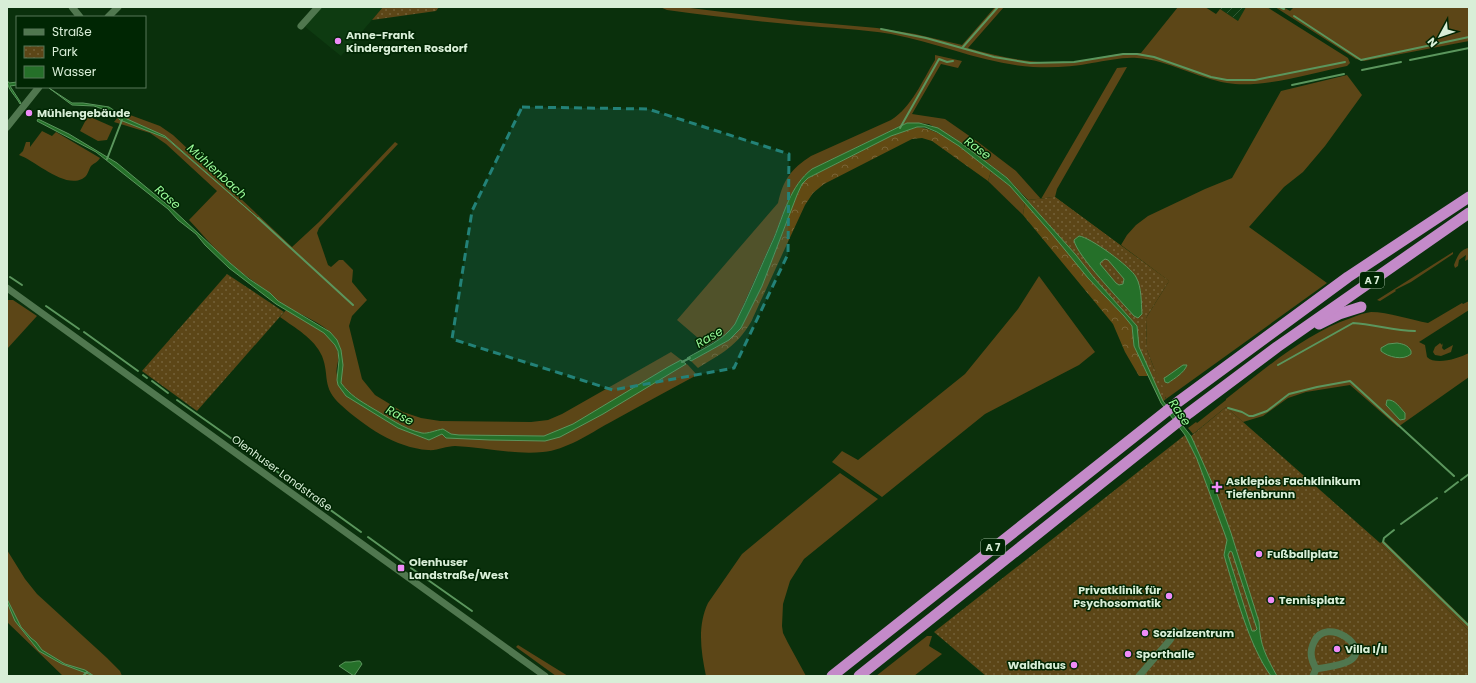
<svg xmlns="http://www.w3.org/2000/svg" width="1476" height="683" viewBox="0 0 1476 683" font-family="Poppins,sans-serif">
  <style>
    .built { fill: #0e3b11 }
    .industrial { fill: url(#industrial-furrows) }
    .grass { fill: #5c4617 }
    .forest { fill: url(#forest-crowns) }
    .park { fill: url(#park-dots) }
    .water { fill: #257029; stroke: #5b965d; fill-rule: evenodd }
    .lines { fill: none; stroke-linecap: round; stroke-linejoin: round }
    .stream { stroke: #5b965d; stroke-width: 2 }
    .minor { stroke: #50774f; stroke-width: 7 }
    .highway { stroke: #c48ac9; stroke-width: 11 }
    .marked { fill: #238278; fill-opacity: 0.2; stroke: #238278; stroke-width: 3; stroke-dasharray: 8 5; stroke-linejoin: round }
    .poi-dot { fill: #ee8bf8; stroke: #002603; stroke-width: 1.5 }
    .labels { text-anchor: middle; dominant-baseline: central; stroke-width: 3; stroke-linejoin: round; paint-order: stroke }
    .shield { fill: #002603; stroke: #97b297; stroke-width: 1 }
    .shield-label { font-size: 10px; font-weight: bold; fill: #d8eed7 }
    .poi-label { font-size: 11px; font-weight: bold; fill: #d8eed7; stroke: #002603; text-anchor: start }
    .street-label { font-size: 11px; fill: #d8eed7; stroke: #002603 }
    .water-label { font-size: 12px; font-style: italic; fill: #9afa99; stroke: #002603 }
  </style>
  <defs>
    <pattern id="industrial-furrows" width="10" height="10" patternUnits="userSpaceOnUse"><rect width="10" height="10" fill="#0e3b11"/><path d="M-1 1l2-2M0 10L10 0M9 11l2-2" fill="none" stroke="#305833"/></pattern>
    <pattern id="forest-crowns" width="20" height="18" patternUnits="userSpaceOnUse"><rect width="20" height="18" fill="#624a13"/><path d="M2 6a3 3 0 1 1 6 0M12 15a3 3 0 1 1 6 0" fill="none" stroke="#786435"/></pattern>
    <pattern id="park-dots" width="8" height="8" patternUnits="userSpaceOnUse"><rect width="8" height="8" fill="#5c4617"/><path d="M2 2h.1M6 6h.1" fill="none" stroke="#736138" stroke-width="1.8" stroke-linecap="round"/></pattern>
  </defs>
  <rect width="100%" height="100%" fill="#0a300c"/>
  <path class="built" d="M320 7H383L341 56 304 26Z"/>
  <path class="industrial" d="M1221 7H1246L1238 21 1220 9Z"/>
  <g class="grass">
    <path d="M660 7H682L798 21 877 28 915 34 962 45 995 7H1004L968 48C1000 57 1031 64 1065 62 1091 61 1115 52 1141 53L1178 7H1205L1216 14 1220 9 1238 21 1246 7H1267L1348 58 1350 63 1347 66C1313 73 1261 89 1227 83 1197 78 1168 60 1137 58 1122 57 1107 61 1092 63 1073 67 1053 68 1033 67 985 64 939 43 891 34 861 29 829 28 798 25 754 21 710 16 667 10Z"/>
    <path d="M1275 7H1283L1290 11 1294 7H1469V41L1364 61 1356 59Z"/>
    <path d="M935 55 962 61 958 68 941 64 912 114 945 119 978 142 1016 171 1041 199 1117 68 1127 67 1057 189 1055 197 1028 200 1007 178 961 143 929 124 919 123H907L812 169 790 196 777 230 735 324 729 333 701 349 694 340 698 338 677 320 778 203C783 180 791 169 811 156L891 120C912 107 922 81 935 60Z"/>
    <path d="M1347 75 1362 95 1325 146 1303 172 1284 187 1249 227 1327 283 1166 399 1147 350 1146 318 1169 281 1121 245 1127 235 1136 225 1148 216 1205 189 1232 178 1281 91Z"/>
    <path d="M122 112 160 126 173 135 292 247 319 222 395 142 398 144 319 228 317 233 328 265 331 267 339 260H343L353 270 352 282 367 300 352 316 349 326 362 379 375 395 403 412 421 418 440 421 531 422 548 420 562 414 671 352 688 365 697 375C667 391 638 407 609 423 589 434 566 450 543 452 513 455 484 447 455 446 446 446 437 451 428 450 396 448 364 426 341 405 321 387 330 376 322 356 314 338 295 328 280 317L286 310C302 319 335 333 338 353 340 360 335 368 337 375 338 377 340 380 341 383 340 369 346 355 337 341 324 320 295 315 277 300 263 287 246 277 231 264 216 251 203 235 189 220L217 191 166 144 150 133 114 122Z"/>
    <path d="M88 116 113 127 107 140 98 141 80 131Z"/>
    <path d="M42 131 52 136 56 132 100 158C98 162 94 163 91 166 88 171 88 176 82 179 63 188 36 161 19 155L23 151 26 142H30V147Z"/>
    <path d="M991 171 1010 186 1025 202 1023 215 988 181Z"/>
    <path d="M1469 248V259L1465 261 1466 255 1459 260 1458 266 1455 268 1454 265C1457 257 1460 249 1469 248Z"/>
    <path d="M1453 252V254L1411 282 1395 290 1396 291 1380 301 1377 300Z"/>
    <path d="M1039 276 1095 352 1079 365 985 414 882 497 832 462 842 451 858 460 965 374 1018 309Z"/>
    <path d="M8 300H13L37 316 7 349V301Z"/>
    <path d="M1469 301V310L1419 342 1425 345 1427 357C1436 366 1459 358 1469 353V377L1398 427 1350 385 1306 392 1288 398 1263 416 1243 422 1226 407 1193 434 1188 428 1196 422 1197 423 1226 400V399C1265 369 1304 334 1351 318 1358 315 1364 313 1371 312 1388 312 1412 320 1428 323L1462 303 1463 304Z"/>
    <path d="M1440 343 1442 345 1443 343 1442 348 1444 350 1453 345 1451 352 1441 356 1435 355 1433 352 1435 347Z"/>
    <path d="M840 473 878 499 804 559 790 581 783 604 782 626 783 633 788 643 806 676H706C701 652 697 626 708 603L742 554Z"/>
    <path d="M1384 541 1469 624V631L1380 543Z"/>
    <path d="M7 550 25 579 37 594 107 658 120 671 122 676H63L7 622Z"/>
    <path d="M927 636H932L929 646 942 654 914 676H876Z"/>
    <path d="M518 645 568 676H556L516 647Z"/>
  </g>
  <g class="forest">
    <path d="M917 127C943 129 970 155 991 171L988 181 932 141 922 138 912 139 824 184 813 193 805 205 751 322C736 347 722 353 698 368L691 361 729 340 741 328 762 286 797 195 802 184 808 178 891 136Z"/>
    <path d="M1055 197 1169 281 1132 326 1134 346 1148 376H1139L1125 352 1113 324 1023 215 1025 202Z"/>
  </g>
  <g class="park">
    <path d="M383 7H439L436 11 372 20Z"/>
    <path d="M1055 197 1169 281 1146 318 1147 350 1154 368 1166 393 1165 398 1166 399 1161 403 1134 346 1132 326 1124 316 1088 278 1052 234 1025 202 1028 200Z"/>
    <path d="M227 274 284 312 197 411 142 371Z"/>
    <path d="M1226 407 1380 543 1469 631V676H986L934 632 1185 435 1191 436Z"/>
  </g>
  <g class="water">
    <path d="M7 80 9 83 17 82V85L10 86 21 103 20 104C16 96 7 89 7 80Z"/>
    <path d="M49 88 72 103H83L109 107 127 119 165 136 260 220 166 138 120 120 114 113 94 106 72 105Z"/>
    <path d="M38 119 69 134 117 163 170 207 230 263 249 279 270 293 278 301 330 332 337 340 341 350 343 365 341 383C351 396 359 400 372 408 388 417 403 429 422 433 428 434 436 430 443 429L451 434 459 435 544 436 573 424 668 367 681 360 686 364 603 414 560 437 545 441 490 440 446 438 442 434 429 440 398 428 346 396 338 385 337 380 339 360 338 351 335 345 324 333 276 304 229 268 205 245 196 234 178 220 168 209 96 152 37 121Z"/>
    <path d="M907 123H919L938 128 961 143 1007 178 1076 255 1094 278 1137 326 1139 347 1163 401 1191 436 1217 494 1231 533 1259 622C1260 646 1266 656 1277 676H1271C1249 646 1235 592 1224 555L1227 540 1197 459 1185 435 1161 403 1134 346 1132 326 1124 316 1088 278 1052 234 1010 186 959 146 937 132 925 127H917L891 136 808 178 802 184 797 195 762 286 741 328 729 340 691 361 687 358C704 348 724 340 735 324 749 296 761 266 774 238 784 214 790 186 812 169ZM1230 551 1232 552 1257 629 1255 631H1252L1228 555Z"/>
    <path d="M1079 236C1090 237 1131 267 1136 277 1142 288 1141 302 1142 314L1138 318 1134 316C1122 302 1076 255 1074 240ZM1105 259 1108 260 1124 279 1123 284 1119 285 1116 283 1100 264 1101 262Z"/>
    <path d="M1397 343C1403 344 1408 345 1411 351V354C1403 361 1388 357 1381 351V348L1388 344Z"/>
    <path d="M1183 365H1187C1184 373 1175 378 1168 383L1165 382 1164 378 1166 377Z"/>
    <path d="M1387 400C1395 399 1400 408 1405 413V419L1400 420 1386 405Z"/>
    <path d="M7 599 21 627 31 638 36 642 42 650 65 664 85 670 94 676 62 664 39 651 15 621 7 602Z"/>
    <path d="M357 661H360L362 664 354 676 339 666 345 662H351Z"/>
  </g>
  <g class="lines">
    <g class="stream">
      <path d="M1280 7 1284 9"/>
      <path d="M1294 16 1361 60 1469 37"/>
      <path d="M881 29 926 38 994 57 1030 63 1074 62 1123 54H1137L1154 57 1211 77 1227 80H1255L1345 62"/>
      <path d="M962 48 998 7"/>
      <path d="M1410 60 1469 48"/>
      <path d="M1362 70 1401 62"/>
      <path d="M1292 85 1344 74"/>
      <path d="M900 128 939 59 947 62 953 61"/>
      <path d="M107 159 122 120"/>
      <path d="M258 218 353 305"/>
      <path d="M10 277 22 285"/>
      <path d="M46 306 79 329"/>
      <path d="M84 332 138 371"/>
      <path d="M682 362 690 358"/>
      <path d="M1278 365 1353 323C1374 324 1394 331 1415 331"/>
      <path d="M143 375 147 378"/>
      <path d="M152 381 168 393"/>
      <path d="M177 400 235 441"/>
      <path d="M1228 408 1242 412 1249 416H1253L1267 411 1289 394 1317 387 1350 381 1454 476"/>
      <path d="M242 446 265 463"/>
      <path d="M272 468 304 491"/>
      <path d="M1461 480 1469 474"/>
      <path d="M1445 492 1458 482"/>
      <path d="M311 496 361 532"/>
      <path d="M1401 524 1437 498"/>
      <path d="M1394 530 1384 538 1383 542 1469 626"/>
      <path d="M368 537 404 563"/>
      <path d="M411 568 472 611"/>
      <path d="M83 676 87 672"/>
    </g>
    <g class="minor">
      <path d="M72 7 80 17"/>
      <path d="M108 17 118 7"/>
      <path d="M301 26 318 7"/>
      <path d="M7 127 39 87"/>
      <path d="M7 288 545 676"/>
      <path d="M1139 676 1170 640 1175 631"/>
      <path d="M1313 676 1316 669C1311 659 1309 652 1314 642 1326 615 1373 648 1349 661 1340 666 1326 667 1316 669"/>
    </g>
    <g class="highway">
      <path d="M1319 324 1339 314 1361 307"/>
      <path d="M832 676 1178 402 1348 277 1469 197"/>
      <path d="M859 676 1189 413 1277 347 1469 213"/>
    </g>
  </g>
  <path class="marked" d="M522 107 648 109 789 154 788 254 734 368 613 390 452 339 472 211Z"/>
  <g class="poi-dot">
    <circle cx="338" cy="41" r="4"/>
    <circle cx="29" cy="113" r="4"/>
    <path d="M1215 481h4v4h4v4h-4v4h-4v-4h-4v-4h4z"/>
    <circle cx="1259" cy="554" r="4"/>
    <rect x="397" y="564" width="8" height="8" rx="2"/>
    <circle cx="1169" cy="596" r="4"/>
    <circle cx="1271" cy="600" r="4"/>
    <circle cx="1145" cy="633" r="4"/>
    <circle cx="1337" cy="649" r="4"/>
    <circle cx="1128" cy="654" r="4"/>
    <circle cx="1074" cy="665" r="4"/>
  </g>
  <g class="labels">
    <g class="shield">
      <rect x="1360" y="272" width="24" height="16" rx="3"/>
      <rect x="981" y="539" width="24" height="16" rx="3"/>
    </g>
    <g class="shield-label">
      <text x="1372" y="280">A 7</text>
      <text x="993" y="547">A 7</text>
    </g>
    <g class="poi-label">
      <text x="346" y="35">Anne-Frank<tspan x="346" dy="13">Kindergarten Rosdorf</tspan></text>
      <text x="37" y="113">Mühlengebäude</text>
      <text x="1226" y="481">Asklepios Fachklinikum<tspan x="1226" dy="13">Tiefenbrunn</tspan></text>
      <text x="1267" y="554">Fußballplatz</text>
      <text x="409" y="562">Olenhuser<tspan x="409" dy="13">Landstraße/West</tspan></text>
      <text x="1161" y="590" text-anchor="end">Privatklinik für<tspan x="1161" dy="13">Psychosomatik</tspan></text>
      <text x="1279" y="600">Tennisplatz</text>
      <text x="1153" y="633">Sozialzentrum</text>
      <text x="1345" y="649">Villa I/II</text>
      <text x="1136" y="654">Sporthalle</text>
      <text x="1066" y="665" text-anchor="end">Waldhaus</text>
    </g>
    <g class="street-label">
      <text transform="translate(282 473) rotate(36)">Olenhuser Landstraße</text>
    </g>
    <g class="water-label">
      <text transform="translate(978 148) rotate(36)">Rase</text>
      <text transform="translate(217 171) rotate(42)">Mühlenbach</text>
      <text transform="translate(168 197) rotate(41)">Rase</text>
      <text transform="translate(709 337) rotate(-31)">Rase</text>
      <text transform="translate(1180 412) rotate(56)">Rase</text>
      <text transform="translate(400 415) rotate(27)">Rase</text>
    </g>
  </g>
  <rect width="1476" height="683" fill="none" stroke="#d8eed7" stroke-width="16"/>
  <rect x="16" y="16" width="130" height="72" fill="#002603" stroke="#567658"/>
  <rect x="24" y="29" width="20" height="6" fill="#50774f" stroke="#567658"/>
  <text x="52" y="36" font-size="12" fill="#d8eed7">Straße</text>
  <rect x="24" y="46" width="20" height="12" fill="url(#park-dots)" stroke="#567658"/>
  <text x="52" y="56" font-size="12" fill="#d8eed7">Park</text>
  <rect x="24" y="66" width="20" height="12" fill="#257029" stroke="#567658"/>
  <text x="52" y="76" font-size="12" fill="#d8eed7">Wasser</text>
  <g transform="translate(1440 36) rotate(230)" stroke="#002603" stroke-width="3" paint-order="stroke">
  <path d="M0-3L7 15L0 10L-7 15Z" fill="#d8eed7"/>
  <text y="-6" font-size="11" font-weight="bold" text-anchor="middle" fill="#d8eed7">N</text>
  </g>
</svg>
